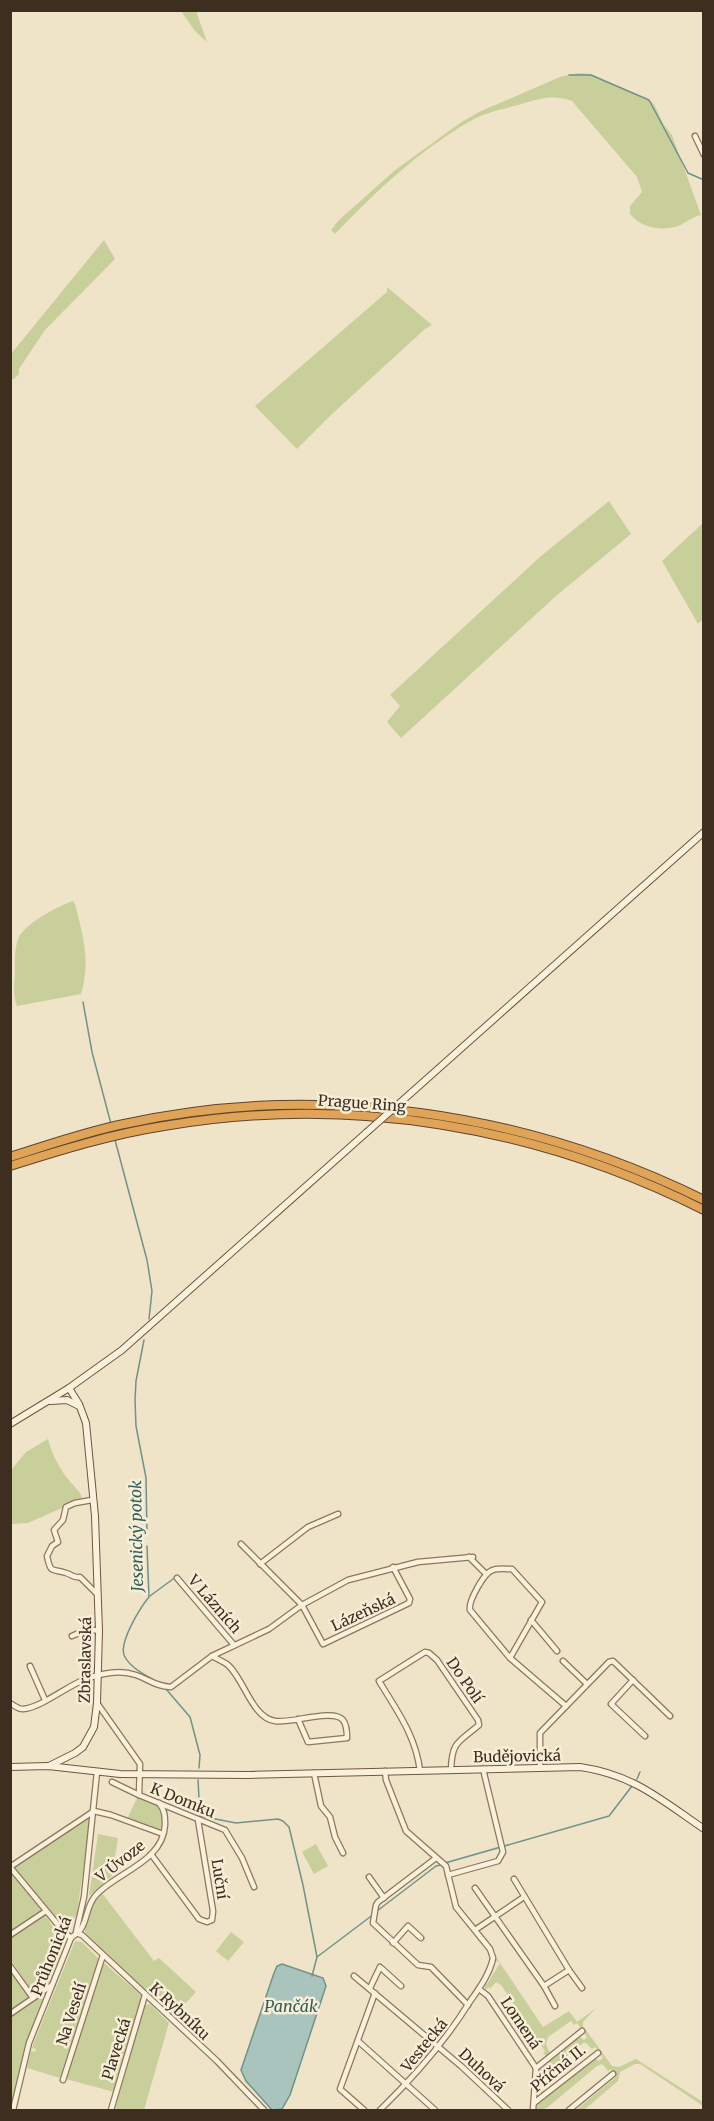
<svg xmlns="http://www.w3.org/2000/svg" width="714" height="2121" viewBox="0 0 714 2121" font-family="Merriweather,serif">
  <style>
    .green { fill: #c9cf9b }
    .water { fill: #a9c4bc; stroke: #6f938a; stroke-width: 1.5 }
    .lines { fill: none; stroke-linecap: round; stroke-linejoin: round }
    .stream { stroke: #6f938a; stroke-width: 1.5 }
    .street-casing { stroke: #8d765c; stroke-width: 7 }
    .secondary-casing { stroke: #6f573f; stroke-width: 8 }
    .highway-casing { stroke: #5b4430; stroke-width: 10 }
    .street { stroke: #faf1dc; stroke-width: 4.5 }
    .secondary { stroke: #faf1dc; stroke-width: 6 }
    .highway { stroke: #e0a458; stroke-width: 8 }
    .secondary-bridge-casing { stroke: #6f573f; stroke-width: 8; stroke-linecap: butt }
    .secondary-bridge { stroke: #faf1dc; stroke-width: 6 }
    .labels { text-anchor: middle; dominant-baseline: central; stroke-width: 5; stroke-linejoin: round; paint-order: stroke }
    .street-label { font-size: 15px; fill: #3d2e20; stroke: #f7eed8 }
    .water-label { font-size: 16px; font-style: italic; fill: #2f5d5a; stroke: #f7eed8 }
  </style>
  <rect width="100%" height="100%" fill="#f0e4c8"/>
  <g class="green">
    <path d="M181 11H196L207 42 195 31Z"/>
    <path d="M578 73 590 74 649 100 654 104 664 125 672 135 701 215C691 217 685 224 675 227 658 231 641 227 630 214V206L642 192 637 177 572 101C549 94 541 99 518 105 504 109 487 112 474 119 422 148 376 191 335 234L331 230 338 221 394 171 460 123 479 112 560 77Z"/>
    <path d="M104 240 115 259 45 330 19 369V374L14 379H11V354Z"/>
    <path d="M387 287 432 325 425 329 332 414 297 449 255 406 387 292Z"/>
    <path d="M609 501 631 534 556 596 401 738 387 722 400 706 390 695 541 556Z"/>
    <path d="M703 523V619L698 624 662 561Z"/>
    <path d="M73 901 75 904C83 935 91 963 81 994L17 1006C13 995 14 985 15 973 15 962 14 948 19 937 26 923 58 906 73 901Z"/>
    <path d="M48 1439C51 1452 59 1468 68 1479 73 1486 81 1491 82 1499L28 1523 11 1524V1470L26 1452Z"/>
    <path d="M138 1796 160 1807 163 1819 160 1831 127 1819Z"/>
    <path d="M89 1816 91 1818 77 1912 70 1930 62 1926 15 1868Z"/>
    <path d="M98 1834 118 1838 112 1876 89 1896Z"/>
    <path d="M316 1844 328 1866 314 1874 302 1852Z"/>
    <path d="M10 1870 42 1910 11 1932Z"/>
    <path d="M102 1893 154 1961 159 1958 196 1992 174 2016 86 1935C82 1921 91 1903 102 1893Z"/>
    <path d="M45 1915 65 1944 50 1982 33 1993 11 1960V1938Z"/>
    <path d="M231 1932 244 1942 228 1961 216 1951Z"/>
    <path d="M75 1941 82 1942 99 1959 60 2078 27 2068 31 2051 35 2052 36 2049 32 2048 34 2042Z"/>
    <path d="M496 1957 543 2027 569 2011 577 2022 596 2008 583 2022V2026L612 2066 619 2067 636 2059 703 2102V2106L640 2064H635L620 2072 618 2081 584 2110H576L616 2077 611 2069 608 2071 602 2064 597 2066 548 2107 542 2110H536L538 2104 592 2060 596 2059 599 2061 603 2058 595 2047 592 2049 586 2043H583L544 2075 543 2080 546 2086 542 2089 545 2092 542 2094 538 2092 540 2068 577 2038 580 2037 584 2040 587 2037 577 2023 574 2025 571 2021 548 2037 546 2044 550 2053 547 2057 543 2053 545 2051 535 2036 523 2043 522 2041 524 2039 522 2035 531 2033 529 2027 501 1985 496 1982 490 1989 489 1987 485 1990V1983L487 1984 500 1963 495 1960Z"/>
    <path d="M103 1962 142 1996 114 2092 66 2079Z"/>
    <path d="M10 1970 29 1997 11 2010H10Z"/>
    <path d="M39 1996 44 1998 27 2040 11 2106V2016Z"/>
    <path d="M150 2004 169 2023 144 2110H115L145 2005Z"/>
  </g>
  <path class="water" d="M282 1964 323 1978 326 1986 290 2095 282 2109 272 2110 246 2081 241 2070 274 1973 277 1966Z"/>
  <g class="lines">
    <g class="stream">
      <path d="M569 75H591L649 100 688 173 704 180"/>
      <path d="M83 1002 92 1052 111 1124"/>
      <path d="M115 1140 147 1260 152 1291 149 1319"/>
      <path d="M144 1340 136 1381 135 1400 136 1426 146 1478 147 1533"/>
      <path d="M147 1546 149 1597C140 1608 117 1645 125 1657 131 1668 144 1674 155 1681"/>
      <path d="M150 1596 173 1579"/>
      <path d="M166 1689 190 1717 200 1755 199 1768"/>
      <path d="M637 1779 640 1772"/>
      <path d="M198 1780 200 1816 236 1823 278 1819 283 1821 289 1827 303 1885 317 1957 312 1976"/>
      <path d="M445 1863 609 1816 632 1786"/>
      <path d="M377 1911 436 1866 441 1865"/>
      <path d="M317 1957 374 1914"/>
    </g>
    <defs>
      <g id="street">
        <path d="M695 136 704 155"/>
        <path d="M92 1500 75 1503 66 1507 63 1520 54 1530 58 1542 52 1546 47 1556C51 1575 52 1568 66 1573 73 1575 73 1578 80 1577L97 1594"/>
        <path d="M241 1544 302 1605 323 1644 409 1603 410 1599 393 1567"/>
        <path d="M469 1557 486 1574"/>
        <path d="M260 1564 308 1527 338 1514"/>
        <path d="M177 1578 234 1645"/>
        <path d="M531 1620 557 1651"/>
        <path d="M72 1636 88 1629 99 1631"/>
        <path d="M212 1656C217 1659 224 1662 228 1665 244 1679 252 1718 275 1721 291 1724 333 1708 343 1720 347 1725 347 1732 347 1738L308 1742 298 1719"/>
        <path d="M510 1658 542 1602 512 1569C506 1569 498 1568 493 1570 484 1572 468 1602 470 1610L510 1658 566 1706"/>
        <path d="M563 1661 587 1684"/>
        <path d="M30 1666 45 1700"/>
        <path d="M633 1680 611 1704 645 1736"/>
        <path d="M10 1703C15 1706 18 1709 23 1709 41 1708 68 1685 86 1679 102 1673 119 1669 136 1675 150 1680 155 1686 171 1687L212 1656 269 1629 302 1605 348 1580 418 1562 473 1557"/>
        <path d="M97 1703 140 1764 139 1795 225 1830 242 1858 254 1887"/>
        <path d="M540 1766V1733L609 1662 613 1661 670 1716"/>
        <path d="M420 1771C416 1736 397 1711 379 1681L425 1652 429 1653 437 1660 478 1720 479 1725C458 1743 452 1741 451 1770"/>
        <path d="M314 1773 321 1806 330 1817 335 1837 343 1853"/>
        <path d="M112 1782 139 1795"/>
        <path d="M151 1854 199 1919 207 1922 212 1920 213 1911 198 1820"/>
        <path d="M436 1858 378 1902 376 1905 373 1923 418 1965 431 1967 468 2005"/>
        <path d="M10 1867 94 1811 111 1815 163 1834"/>
        <path d="M10 1867 64 1932 71 1938"/>
        <path d="M448 1875 498 1861 503 1852 483 1769"/>
        <path d="M369 1877 384 1898"/>
        <path d="M475 1888 544 1986 569 1970 514 1879"/>
        <path d="M475 1930 524 1897"/>
        <path d="M76 1932 84 1897 97 1772"/>
        <path d="M76 1933 82 1935 217 2061 264 2110"/>
        <path d="M10 1935 46 1911"/>
        <path d="M393 1943 408 1926 421 1938"/>
        <path d="M10 1966 33 1998"/>
        <path d="M569 1970 582 1988"/>
        <path d="M354 1976 461 2066 508 2110"/>
        <path d="M544 1986 555 2006"/>
        <path d="M370 1988 380 1967 401 1986"/>
        <path d="M479 1989 488 1996 536 2068 533 2110"/>
        <path d="M10 2014 52 1985"/>
        <path d="M358 2041 435 2110"/>
        <path d="M536 2068 582 2031"/>
        <path d="M63 2080 103 1955"/>
        <path d="M534 2103 598 2053"/>
        <path d="M13 2110 29 2043 71 1938C74 1935 79 1933 81 1929 88 1918 86 1906 96 1895 117 1872 163 1862 165 1825 165 1817 165 1810 159 1803"/>
        <path d="M111 2110 145 1995"/>
        <path d="M364 2110 340 2089 375 1993"/>
        <path d="M380 2110C414 2077 444 2043 469 2003 478 1990 490 1974 493 1958L490 1949 456 1907 446 1866 406 1831 386 1780 385 1771"/>
        <path d="M569 2110 613 2074"/>
      </g>
      <g id="secondary">
        <path d="M411 1093 704 832"/>
        <path d="M51 1401 67 1400 79 1406"/>
        <path d="M10 1424 69 1388 122 1350 367 1132"/>
        <path d="M49 1766 75 1753 83 1747 94 1727 97 1703 99 1631 95 1516 86 1423 79 1404 69 1388"/>
        <path d="M10 1767 48 1766 120 1774 248 1775 580 1767C634 1775 660 1799 704 1829"/>
      </g>
      <g id="highway">
        <path d="M10 1157C48 1145 85 1132 124 1124 320 1081 525 1112 704 1200"/>
        <path d="M10 1166C61 1150 112 1134 164 1126 349 1094 537 1126 704 1210"/>
      </g>
    </defs>
    <use href="#street" class="street-casing"/>
    <use href="#secondary" class="secondary-casing"/>
    <use href="#highway" class="highway-casing"/>
    <use href="#street" class="street"/>
    <use href="#secondary" class="secondary"/>
    <use href="#highway" class="highway"/>
    <defs>
      <path id="secondary-bridge" d="M367 1132 411 1093"/>
    </defs>
    <use href="#secondary-bridge" class="secondary-bridge-casing"/>
    <use href="#secondary-bridge" class="secondary-bridge"/>
  </g>
  <g class="labels">
    <g class="street-label">
      <text transform="translate(362 1103) rotate(4)">Prague Ring</text>
      <text transform="translate(215 1604) rotate(49)">V Lázních</text>
      <text transform="translate(363 1612) rotate(-25)">Lázeňská</text>
      <text transform="translate(85 1660) rotate(-89)">Zbraslavská</text>
      <text transform="translate(465 1680) rotate(55)">Do Polí</text>
      <text transform="translate(517 1756) rotate(-1)">Budějovická</text>
      <text transform="translate(183 1800) rotate(22)">K Domku</text>
      <text transform="translate(120 1861) rotate(-38)">V Úvoze</text>
      <text transform="translate(220 1879) rotate(81)">Luční</text>
      <text transform="translate(51 1956) rotate(-68)">Průhonická</text>
      <text transform="translate(180 2011) rotate(43)">K Rybníku</text>
      <text transform="translate(71 2014) rotate(-72)">Na Veselí</text>
      <text transform="translate(521 2023) rotate(56)">Lomená</text>
      <text transform="translate(424 2045) rotate(-51)">Vestecká</text>
      <text transform="translate(116 2049) rotate(-73)">Plavecká</text>
      <text transform="translate(558 2068) rotate(-39)">Příčná II.</text>
      <text transform="translate(482 2070) rotate(43)">Duhová</text>
    </g>
    <g class="water-label">
      <text transform="translate(136 1536) rotate(-91)">Jesenický potok</text>
      <text x="291" y="2006">Pančák</text>
    </g>
  </g>
  <rect width="714" height="2121" fill="none" stroke="#3d2e20" stroke-width="24"/>
</svg>
